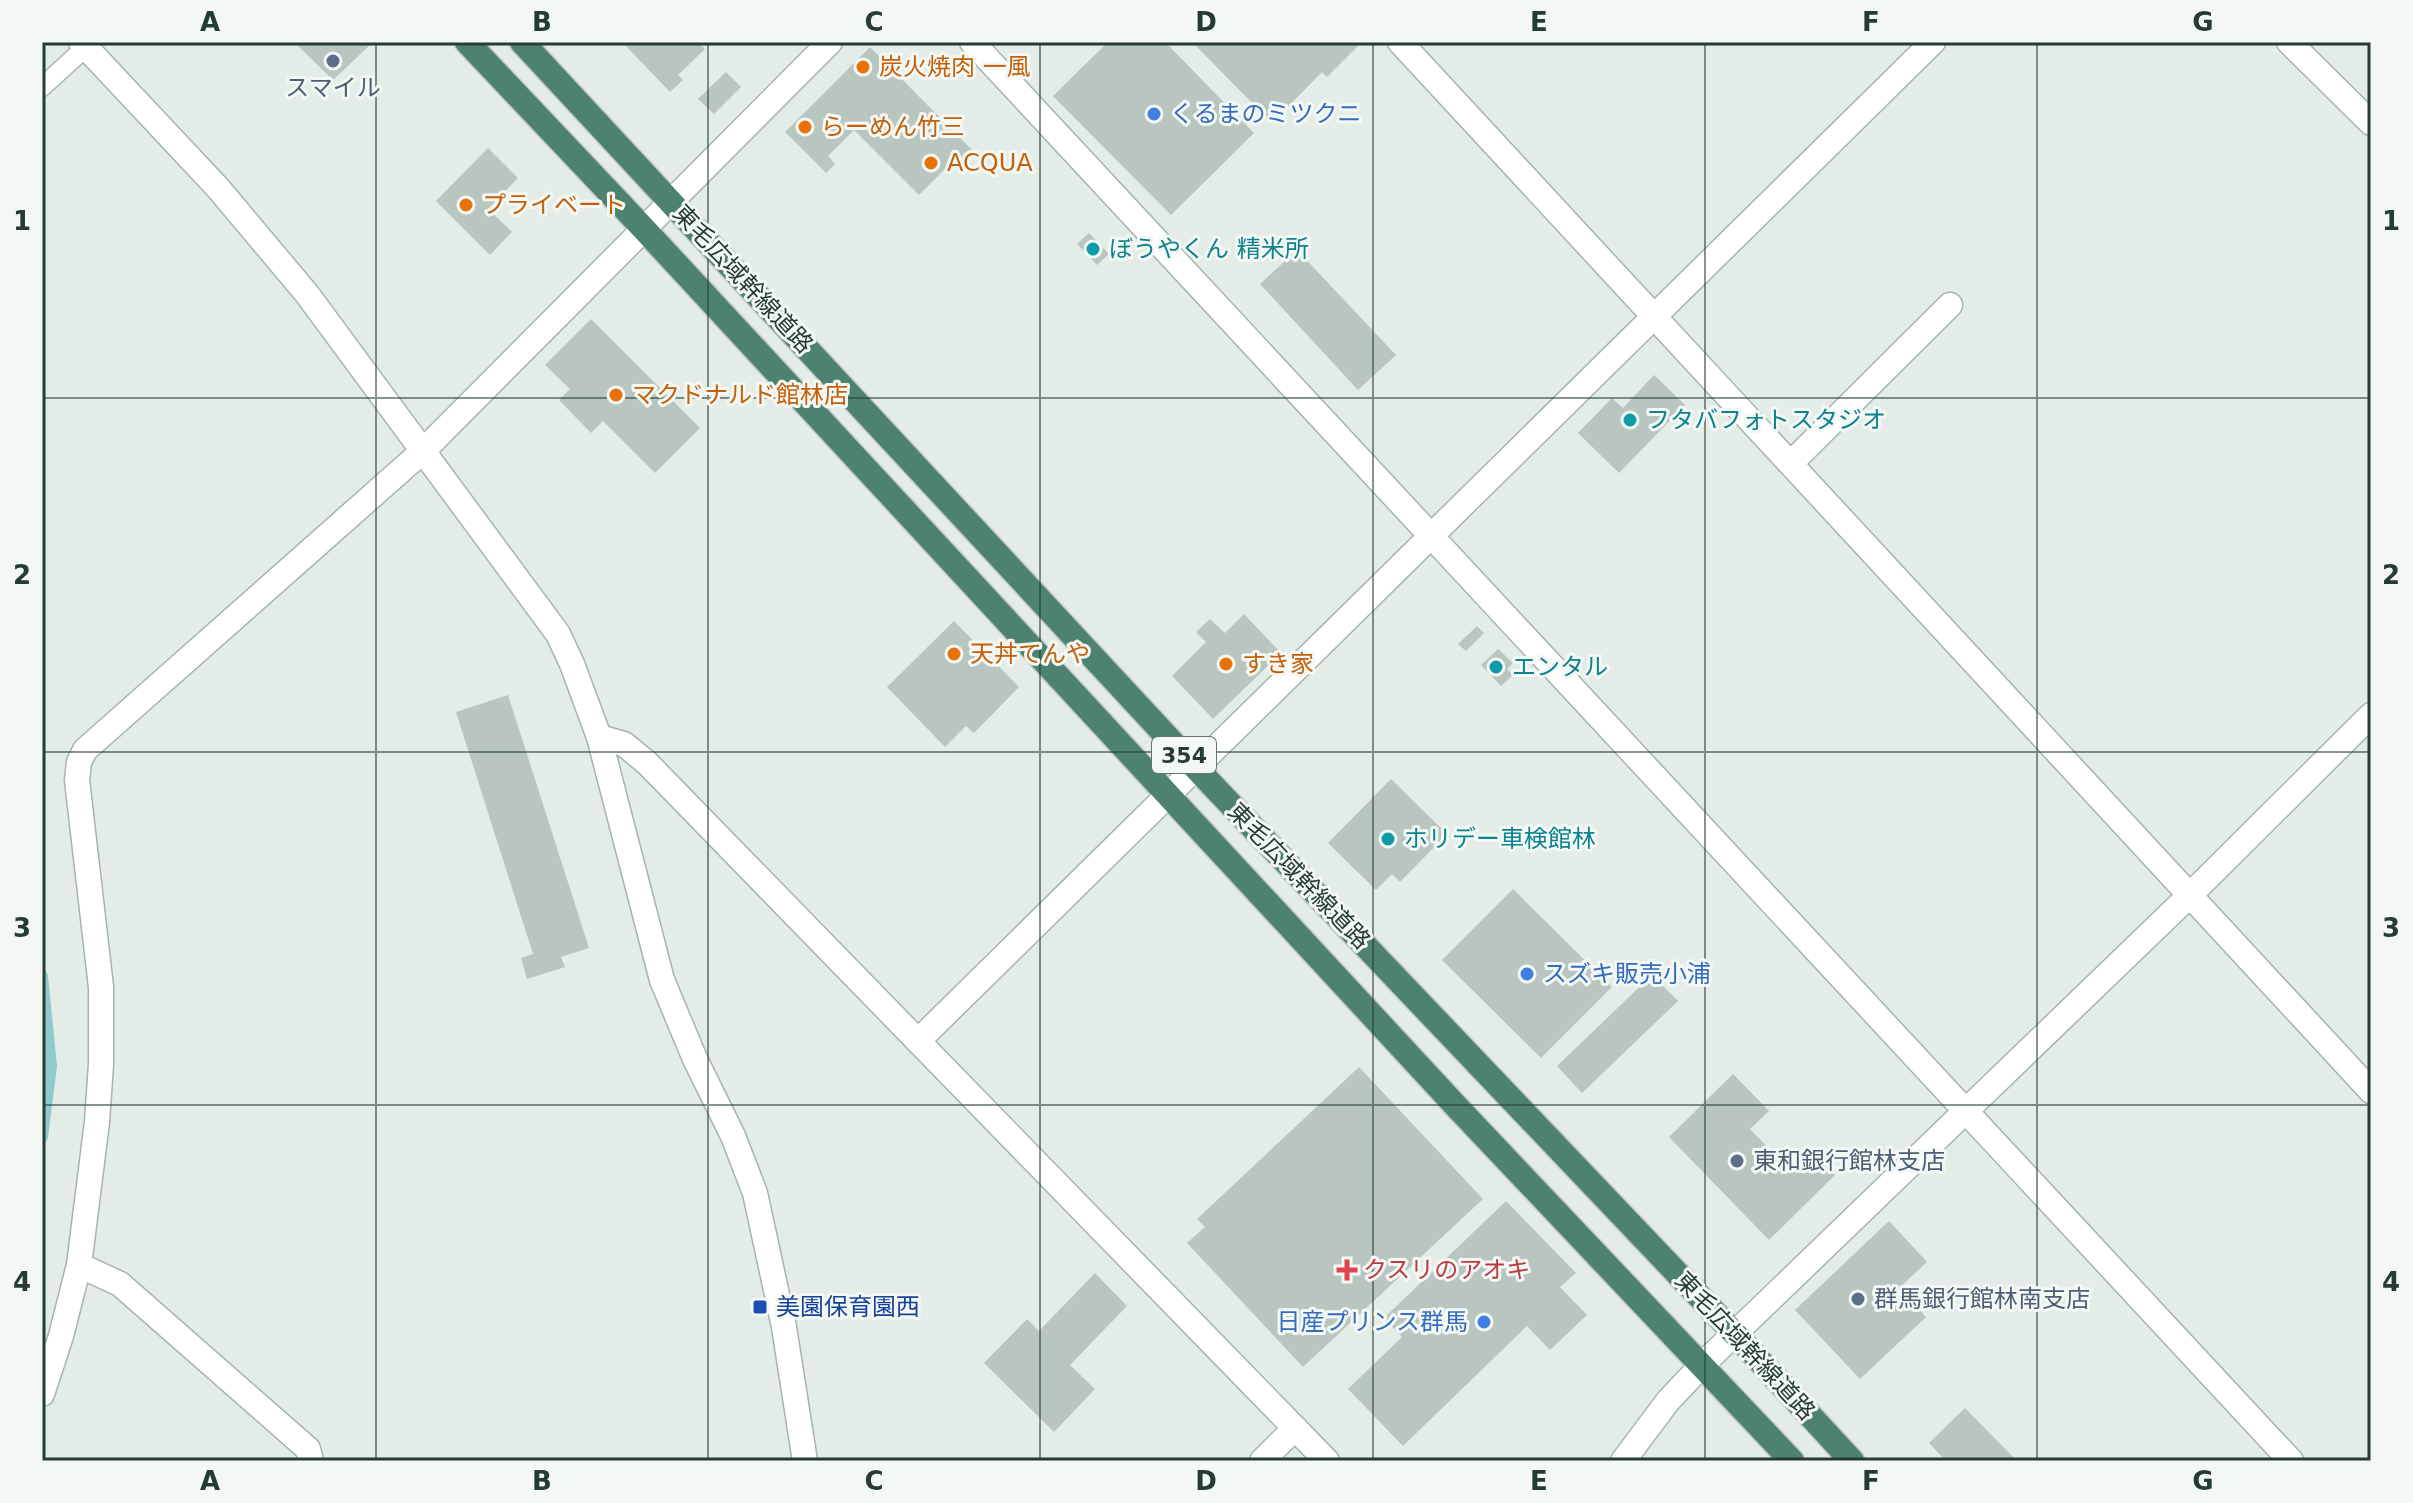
<svg xmlns="http://www.w3.org/2000/svg" width="2413" height="1503" viewBox="0 0 2413 1503" font-family="'DejaVu Sans','Noto Sans JP',sans-serif">
  <style>
    .lines { fill: none; stroke-linecap: round; stroke-linejoin: round }
    .stream { stroke: #8fcbcc; stroke-width: 12 }
    .building { fill: #b9c6bf }
    .service-casing { stroke: #a6b4ad; stroke-width: 21 }
    .minor-casing { stroke: #a6b4ad; stroke-width: 27 }
    .tertiary-casing { stroke: #a6b4ad; stroke-width: 27 }
    .trunk-casing { stroke: #c2c8c6; stroke-width: 27 }
    .service { stroke: #fff; stroke-width: 18 }
    .minor { stroke: #fff; stroke-width: 24 }
    .tertiary { stroke: #fff; stroke-width: 24 }
    .trunk { stroke: #4e8270; stroke-width: 24 }
    .grid { fill: none; stroke: #243c32; stroke-width: 2; stroke-opacity: 0.55 }
    .service-dot { fill: #5c6f8a; stroke: #f3f8f5; stroke-width: 3 }
    .food-dot { fill: #e8710a; stroke: #f3f8f5; stroke-width: 3 }
    .shop-dot { fill: #3f7fe0; stroke: #f3f8f5; stroke-width: 3 }
    .culture-dot { fill: #0f9aa8; stroke: #f3f8f5; stroke-width: 3 }
    .health-dot { fill: #e0444e; stroke: #f3f8f5; stroke-width: 3 }
    .transit-dot { fill: #1a4fb4; stroke: #f3f8f5; stroke-width: 3 }
    .labels { text-anchor: middle; dominant-baseline: central; stroke-width: 6; stroke-linejoin: round; paint-order: stroke }
    .shield { fill: #f3f8f5; stroke: #62746c; stroke-width: 2 }
    .shield-label { font-size: 22px; font-weight: bold; fill: #243c32 }
    .food-label { font-size: 24px; fill: #c56008; stroke: #f3f8f5; text-anchor: start }
    .service-label { font-size: 24px; fill: #4e5e75; stroke: #f3f8f5; text-anchor: start }
    .shop-label { font-size: 24px; fill: #366cbe; stroke: #f3f8f5; text-anchor: start }
    .culture-label { font-size: 24px; fill: #0d838f; stroke: #f3f8f5; text-anchor: start }
    .street-label { font-size: 24px; fill: #243c32; stroke: #f3f8f5 }
    .health-label { font-size: 24px; fill: #be3a42; stroke: #f3f8f5; text-anchor: start }
    .transit-label { font-size: 24px; fill: #164399; stroke: #f3f8f5; text-anchor: start }
    .neatline { fill: none; stroke: #243c32; stroke-width: 3 }
    .grid-label { font-size: 26px; text-anchor: middle; font-weight: bold; fill: #243c32 }
  </style>
  <rect width="100%" height="100%" fill="#e3ece7"/>
  <g class="lines">
    <path class="stream" d="M42 976 51 1066 42 1137"/>
  </g>
  <g class="building">
    <path d="M294 42H373L333 80Z"/>
    <path d="M622 42H698L705 49 678 75 683 80 670 92Z"/>
    <path d="M1108 42H1115L1119 46 1122 42H1165L1254 133 1171 215 1053 96Z"/>
    <path d="M1192 42H1362L1327 77 1322 72 1272 123Z"/>
    <path d="M870 47 973 151 957 167 952 162 919 195 854 130 828 156 835 164 826 173 785 132Z"/>
    <path d="M726 72 741 87 714 114 698 99Z"/>
    <path d="M488 148 518 178 488 209 512 232 490 255 436 201Z"/>
    <path d="M1089 233 1109 254 1097 265 1077 244Z"/>
    <path d="M1297 250 1396 355 1358 390 1260 284Z"/>
    <path d="M591 319 700 428 655 473 603 421 591 433 559 400 570 389 545 365Z"/>
    <path d="M1654 375 1685 405 1619 473 1578 433 1612 398 1623 408Z"/>
    <path d="M1244 614 1281 653 1213 719 1172 676 1206 642 1196 632 1210 619 1225 633Z"/>
    <path d="M954 621 1019 687 974 733 966 726 945 747 887 687Z"/>
    <path d="M1477 626 1484 633 1466 651 1458 644Z"/>
    <path d="M1498 649 1513 663 1507 669 1513 675 1501 686 1481 665Z"/>
    <path d="M508 695 589 948 561 957 565 967 527 979 521 958 533 954 456 712Z"/>
    <path d="M1391 779 1447 834 1400 882 1392 874 1376 890 1328 843Z"/>
    <path d="M1513 889 1612 987 1541 1058 1442 960Z"/>
    <path d="M1652 975 1678 1001 1582 1093 1557 1066Z"/>
    <path d="M1359 1067 1483 1199 1303 1367 1187 1243 1205 1227 1197 1219Z"/>
    <path d="M1733 1074 1769 1111 1750 1129 1791 1171 1812 1151 1835 1175 1769 1240 1669 1137Z"/>
    <path d="M1506 1201 1576 1273 1560 1287 1587 1315 1550 1350 1527 1326 1403 1446 1348 1389 1402 1337 1384 1318Z"/>
    <path d="M1889 1221 1927 1262 1899 1288 1926 1317 1860 1379 1795 1310Z"/>
    <path d="M1095 1273 1127 1306 1070 1365 1095 1389 1054 1432 984 1363 1027 1319 1039 1331Z"/>
    <path d="M1965 1408 2017 1461H1946L1929 1443Z"/>
  </g>
  <g class="lines">
    <defs>
      <path id="service" d="M42 87 86 47"/>
      <g id="minor">
        <path d="M81 42 218 188 307 294 558 634 572 664 599 737 662 980 695 1059 733 1136 755 1193 784 1327 805 1461"/>
        <path d="M972 42 2291 1461"/>
        <path d="M1400 42 2371 1091"/>
        <path d="M2289 42 2371 123"/>
        <path d="M1791 463 1950 305"/>
        <path d="M599 737 624 744 647 763 1327 1461"/>
        <path d="M918 1041 1933 42"/>
        <path d="M79 1265 120 1284 308 1449 311 1461"/>
        <path d="M42 1394 61 1336 79 1265 97 1122 101 1064V987L77 780 79 762 85 750 424 450"/>
        <path d="M1262 1461 1295 1428"/>
        <path d="M1623 1461 1668 1401 1702 1365 2190 895 2371 715"/>
      </g>
      <path id="tertiary" d="M424 450 830 42"/>
      <g id="trunk">
        <path d="M467 42 644 229 1455 1105 1792 1461"/>
        <path d="M522 42 1197 769 1735 1334 1852 1461"/>
      </g>
    </defs>
    <use href="#service" class="service-casing"/>
    <use href="#minor" class="minor-casing"/>
    <use href="#tertiary" class="tertiary-casing"/>
    <use href="#trunk" class="trunk-casing"/>
    <use href="#service" class="service"/>
    <use href="#minor" class="minor"/>
    <use href="#tertiary" class="tertiary"/>
    <use href="#trunk" class="trunk"/>
  </g>
  <path class="grid" d="M376 42V1461M708 42V1461M1040 42V1461M1373 42V1461M1705 42V1461M2037 42V1461M42 398H2371M42 752H2371M42 1105H2371"/>
  <g class="service-dot">
    <circle cx="333" cy="61" r="8"/>
    <circle cx="1737" cy="1161" r="8"/>
    <circle cx="1858" cy="1299" r="8"/>
  </g>
  <g class="food-dot">
    <circle cx="863" cy="67" r="8"/>
    <circle cx="805" cy="127" r="8"/>
    <circle cx="931" cy="163" r="8"/>
    <circle cx="466" cy="205" r="8"/>
    <circle cx="616" cy="395" r="8"/>
    <circle cx="954" cy="654" r="8"/>
    <circle cx="1226" cy="664" r="8"/>
  </g>
  <g class="shop-dot">
    <circle cx="1154" cy="114" r="8"/>
    <circle cx="1527" cy="974" r="8"/>
    <circle cx="1484" cy="1322" r="8"/>
  </g>
  <g class="culture-dot">
    <circle cx="1093" cy="249" r="8"/>
    <circle cx="1630" cy="420" r="8"/>
    <circle cx="1496" cy="667" r="8"/>
    <circle cx="1388" cy="839" r="8"/>
  </g>
  <path class="health-dot" d="M1343 1258h8v8h8v8h-8v8h-8v-8h-8v-8h8z"/>
  <rect class="transit-dot" x="752" y="1299" width="16" height="16" rx="4"/>
  <g class="labels">
    <rect class="shield" x="1152" y="737" width="64" height="36" rx="6"/>
    <g class="shield-label">
      <text x="1184" y="755">354</text>
    </g>
    <g class="food-label">
      <text x="879" y="67">炭火焼肉 一風</text>
      <text x="821" y="127">らーめん竹三</text>
      <text x="947" y="163">ACQUA</text>
      <text x="482" y="205">プライベート</text>
      <text x="632" y="395">マクドナルド館林店</text>
      <text x="970" y="654">天丼てんや</text>
      <text x="1242" y="664">すき家</text>
    </g>
    <g class="service-label">
      <text x="333" y="88" text-anchor="middle">スマイル</text>
      <text x="1753" y="1161">東和銀行館林支店</text>
      <text x="1874" y="1299">群馬銀行館林南支店</text>
    </g>
    <g class="shop-label">
      <text x="1170" y="114">くるまのミツクニ</text>
      <text x="1543" y="974">スズキ販売小浦</text>
      <text x="1468" y="1322" text-anchor="end">日産プリンス群馬</text>
    </g>
    <g class="culture-label">
      <text x="1109" y="249">ぼうやくん 精米所</text>
      <text x="1646" y="420">フタバフォトスタジオ</text>
      <text x="1512" y="667">エンタル</text>
      <text x="1404" y="839">ホリデー車検館林</text>
    </g>
    <g class="street-label">
      <text transform="translate(743 279) rotate(47)">東毛広域幹線道路</text>
      <text transform="translate(1299 876) rotate(46)">東毛広域幹線道路</text>
      <text transform="translate(1745 1346) rotate(47)">東毛広域幹線道路</text>
    </g>
    <g class="health-label">
      <text x="1363" y="1270">クスリのアオキ</text>
    </g>
    <g class="transit-label">
      <text x="776" y="1307">美園保育園西</text>
    </g>
  </g>
  <rect width="2413" height="1503" fill="none" stroke="#f3f8f5" stroke-width="88"/>
  <rect x="44" y="44" width="2325" height="1415" class="neatline"/>
  <g class="grid-label">
    <text x="210" y="31">A</text>
    <text x="542" y="31">B</text>
    <text x="874" y="31">C</text>
    <text x="1206" y="31">D</text>
    <text x="1539" y="31">E</text>
    <text x="1871" y="31">F</text>
    <text x="2203" y="31">G</text>
    <text x="22" y="230">1</text>
    <text x="2391" y="230">1</text>
    <text x="22" y="584">2</text>
    <text x="2391" y="584">2</text>
    <text x="22" y="937">3</text>
    <text x="2391" y="937">3</text>
    <text x="22" y="1291">4</text>
    <text x="2391" y="1291">4</text>
    <text x="210" y="1490">A</text>
    <text x="542" y="1490">B</text>
    <text x="874" y="1490">C</text>
    <text x="1206" y="1490">D</text>
    <text x="1539" y="1490">E</text>
    <text x="1871" y="1490">F</text>
    <text x="2203" y="1490">G</text>
  </g>
</svg>
